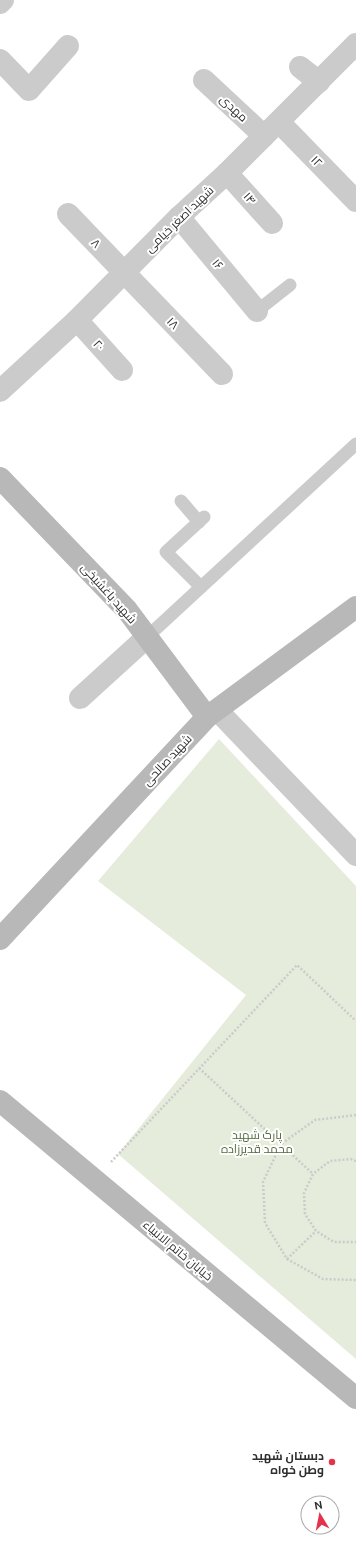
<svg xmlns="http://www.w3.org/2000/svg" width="356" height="1551" viewBox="0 0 356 1551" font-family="Ubuntu,Cairo,sans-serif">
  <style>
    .green { fill: #e6ecdc }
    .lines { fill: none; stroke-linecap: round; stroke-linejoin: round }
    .path { stroke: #cbcbcb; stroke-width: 2.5; stroke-dasharray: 2 2; stroke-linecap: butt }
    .lane { stroke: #cbcbcb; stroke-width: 13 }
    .street { stroke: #cbcbcb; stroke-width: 22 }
    .secondary { stroke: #b8b8b8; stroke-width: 22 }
    .poi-dot { fill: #e4324a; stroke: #fff; stroke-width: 1.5 }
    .labels { text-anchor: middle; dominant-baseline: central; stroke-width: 4; stroke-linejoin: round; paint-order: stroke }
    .street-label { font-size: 12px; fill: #2e2e2e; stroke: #fff }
    .park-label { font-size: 12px; fill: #546a3c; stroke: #fff }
    .poi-label { font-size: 12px; font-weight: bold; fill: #2e2e2e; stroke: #fff; text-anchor: end }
  </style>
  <rect width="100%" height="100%" fill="#fff"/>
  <path class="green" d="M219 739 356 886V1359L118 1154 246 995 98 881Z"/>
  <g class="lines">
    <g class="path">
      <path d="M199 1068 313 1174"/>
      <path d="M356 1115 315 1120 281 1144 263 1182 265 1223 287 1259 323 1279 356 1280"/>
      <path d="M356 1161 351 1159 330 1161 313 1174 304 1193 305 1214 316 1231 334 1242H356"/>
      <path d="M111 1162 297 965 356 1021"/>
      <path d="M287 1259 316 1231"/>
    </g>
    <g class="lane">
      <path d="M257 311 290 285"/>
      <path d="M181 501 199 522"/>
      <path d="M201 587 166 552 204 517"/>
      <path d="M147 637 356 444"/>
    </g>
    <g class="street">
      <path d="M0 3 3 0"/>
      <path d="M0 60 29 90 68 46"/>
      <path d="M300 67 319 82"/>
      <path d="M204 80 264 136"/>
      <path d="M279 122 356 201"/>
      <path d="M227 173 272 223"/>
      <path d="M68 214 222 374"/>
      <path d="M179 217 257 311"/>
      <path d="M77 320 122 370"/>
      <path d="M0 391 77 320 179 217 227 173 356 44"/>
      <path d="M80 698 147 637"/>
      <path d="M217 710 356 855"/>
    </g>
    <g class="secondary">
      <path d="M0 478 127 610 207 717"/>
      <path d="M0 939 207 717 356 607"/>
      <path d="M0 1101 356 1398"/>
    </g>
  </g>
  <circle class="poi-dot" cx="332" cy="1462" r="4"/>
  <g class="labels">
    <g class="street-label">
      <text transform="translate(234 108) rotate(43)">مهدی</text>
      <text transform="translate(317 161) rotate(46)">۱۲</text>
      <text transform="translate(250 198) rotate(48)">۱۴</text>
      <text transform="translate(179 219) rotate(-44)">شهید اصغر خیامی</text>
      <text transform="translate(96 243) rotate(46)">۸</text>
      <text transform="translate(218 264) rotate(50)">۱۶</text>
      <text transform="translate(173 323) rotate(46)">۱۸</text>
      <text transform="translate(99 345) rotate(48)">۲۰</text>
      <text transform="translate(109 593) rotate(48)">شهید باغشیخی</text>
      <text transform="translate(167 760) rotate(-47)">شهید صالحی</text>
      <text transform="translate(178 1250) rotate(40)">خیابان خاتم الانبیاء</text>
    </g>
    <g class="park-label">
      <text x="257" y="1134">پارک شهید<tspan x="257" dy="14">محمد قدیرزاده</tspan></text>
    </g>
    <g class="poi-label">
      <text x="324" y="1455">دبستان شهید<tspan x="324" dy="14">وطن خواه</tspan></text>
    </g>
  </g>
  <g transform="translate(320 1515) rotate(350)"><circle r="19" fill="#ffffff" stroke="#ababab"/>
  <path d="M0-3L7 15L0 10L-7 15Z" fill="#e4324a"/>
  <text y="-6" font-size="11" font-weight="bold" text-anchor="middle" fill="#2e2e2e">N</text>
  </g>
</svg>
